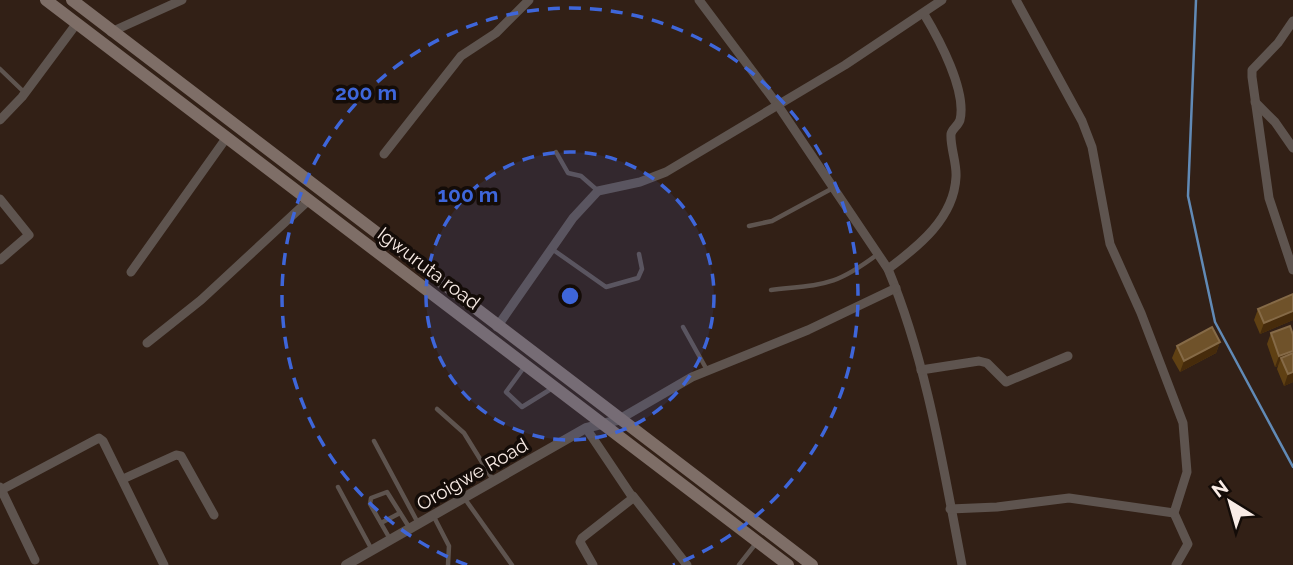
<svg xmlns="http://www.w3.org/2000/svg" width="1293" height="565" viewBox="0 0 1293 565" font-family="Raleway,sans-serif">
  <style>
    .lines { fill: none; stroke-linecap: round; stroke-linejoin: round }
    .stream { stroke: #618ab6; stroke-width: 2.5 }
    .service { stroke: #5e544f; stroke-width: 4.5 }
    .minor { stroke: #5e544f; stroke-width: 9 }
    .tertiary { stroke: #5e544f; stroke-width: 10 }
    .secondary { stroke: #7e6e67; stroke-width: 12 }
    .wall { fill: #5f4013 }
    .shaded-wall { fill: #462b0b }
    .building { fill: #6f522a; stroke: #856a47; stroke-width: 2 }
    .ring { fill: none; stroke: #3e66da; stroke-width: 3.5; stroke-dasharray: 12 9 }
    .labels { text-anchor: middle; dominant-baseline: central; stroke-width: 7; stroke-linejoin: round; paint-order: stroke }
    .street-label { font-size: 19px; fill: #f9ece6; stroke: #140c08 }
    .centre { fill: #3e66da; stroke: #140c08; stroke-width: 3.5 }
    .ring-label { font-size: 21px; text-anchor: middle; font-weight: bold; fill: #3e66da; stroke: #140c08; stroke-width: 7; stroke-linejoin: round; paint-order: stroke }
  </style>
  <rect width="100%" height="100%" fill="#322016"/>
  <g class="lines">
    <path class="stream" d="M1196 0 1188 196 1215 322 1293 467"/>
    <g class="service">
      <path d="M0 69 25 93"/>
      <path d="M556 152 568 173 581 176 597 190"/>
      <path d="M749 226 772 221 833 188"/>
      <path d="M552 249 606 287 638 278 642 269 639 254"/>
      <path d="M771 290C824 284 834 287 878 254"/>
      <path d="M683 327 707 370"/>
      <path d="M525 366 506 392 522 407 551 389"/>
      <path d="M437 409 464 433 493 480"/>
      <path d="M374 441 418 523"/>
      <path d="M338 487 372 550"/>
      <path d="M465 499 512 565"/>
      <path d="M434 517 449 546 448 565"/>
      <path d="M381 523 400 513"/>
      <path d="M390 539 370 504 371 498 387 492 409 527"/>
      <path d="M739 565 757 542"/>
    </g>
    <g class="minor">
      <path d="M699 0 777 104 888 269C927 363 943 466 962 565"/>
      <path d="M1016 0 1082 121 1092 147 1110 244 1141 313 1183 423 1187 472 1174 513 1188 544 1176 565"/>
      <path d="M1293 21 1278 43 1252 70V77L1269 198 1293 270"/>
      <path d="M111 32 182 0"/>
      <path d="M1255 102 1275 122 1293 148"/>
      <path d="M0 120 22 97 77 23"/>
      <path d="M384 154 461 56 496 33 529 0"/>
      <path d="M0 199 29 235 0 260"/>
      <path d="M888 269C919 246 954 218 956 177 957 163 950 147 951 134 952 129 958 126 960 120 967 91 939 39 924 14"/>
      <path d="M131 272 227 137"/>
      <path d="M497 327 573 218 598 191 640 182 666 172 845 65 942 0"/>
      <path d="M147 343 201 300 309 200"/>
      <path d="M921 370 979 361 987 363 1006 382 1068 356"/>
      <path d="M618 420 692 377 808 330 896 288"/>
      <path d="M586 428 633 498 582 538 580 542 593 565"/>
      <path d="M123 479 176 455 181 456 214 515"/>
      <path d="M0 487 35 560"/>
      <path d="M1 490 99 438 103 441 164 565"/>
      <path d="M633 496 687 565"/>
      <path d="M950 509 997 507 1069 498 1174 513"/>
    </g>
    <path class="tertiary" d="M346 565 586 428 618 420"/>
    <g class="secondary">
      <path d="M46 0 788 565"/>
      <path d="M72 0 812 565"/>
    </g>
  </g>
  <g class="wall">
    <path d="M1293 294V320L1260 334 1254 320 1258 309Z"/>
    <path d="M1271 333 1293 382 1284 386 1277 369 1278 366 1275 367 1267 344Z"/>
    <path d="M1220 342 1216 353 1180 372 1172 358 1177 346Z"/>
  </g>
  <g class="shaded-wall">
    <path d="M1293 311V320L1260 334 1264 323Z"/>
    <path d="M1220 342 1216 353 1180 372 1184 361Z"/>
    <path d="M1293 351V360L1281 358 1278 366 1275 367 1279 356Z"/>
    <path d="M1293 372V382L1284 386 1288 374Z"/>
  </g>
  <g class="building">
    <path d="M1293 294V311L1264 323 1258 309Z"/>
    <path d="M1290 326 1293 335V351L1279 356 1271 333Z"/>
    <path d="M1212 327 1220 342 1184 361 1177 346Z"/>
    <path d="M1293 353V372L1288 374 1281 358Z"/>
  </g>
  <circle cx="570" cy="296" r="144" fill="#3e66da" fill-opacity=".12"/>
  <g class="ring">
    <circle cx="570" cy="296" r="144"/>
    <path d="M467 565A288 288 0 1 1 673 565"/>
  </g>
  <g class="labels">
    <g class="street-label">
      <text transform="translate(429 268) rotate(37)">Igwuruta road</text>
      <text transform="translate(472 474) rotate(-30)">Oroigwe Road</text>
    </g>
  </g>
  <circle cx="570" cy="296" r="10" class="centre"/>
  <g class="ring-label">
    <text x="366" y="100">200 m</text>
    <text x="468" y="202">100 m</text>
  </g>
  <g transform="translate(1230 502) rotate(323)" stroke="#140c08" stroke-width="5" paint-order="stroke">
  <path d="M0-5L12 26L0 18L-12 26Z" fill="#f9ece6"/>
  <text y="-10" font-size="19" font-weight="bold" text-anchor="middle" fill="#f9ece6">N</text>
  </g>
</svg>
